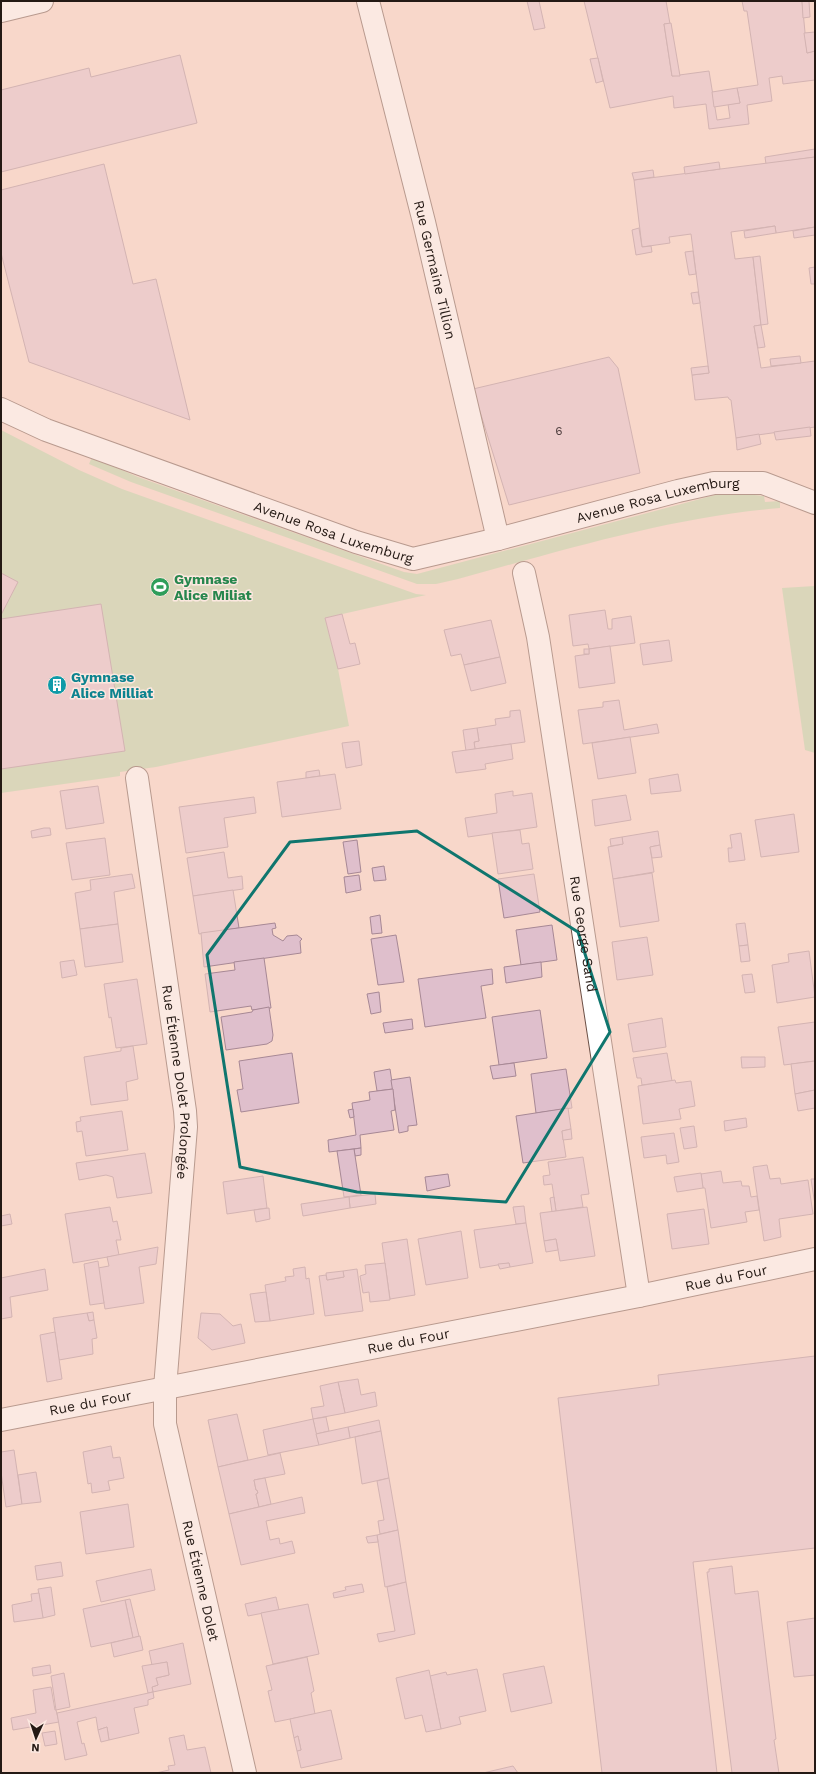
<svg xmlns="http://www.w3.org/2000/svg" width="816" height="1774" viewBox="0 0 816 1774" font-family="'Work Sans',sans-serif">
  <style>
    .green { fill: #b7d4a6 }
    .building { fill: #dfbfcc; stroke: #a78895 }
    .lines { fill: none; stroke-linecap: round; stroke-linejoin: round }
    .minor-casing { stroke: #6c5046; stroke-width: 24 }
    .minor { stroke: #fff; stroke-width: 22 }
    .marked { fill: none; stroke: #0f766e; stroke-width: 3; stroke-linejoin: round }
    .labels { text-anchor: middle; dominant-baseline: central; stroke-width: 3; stroke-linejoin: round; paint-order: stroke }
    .number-label { font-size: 12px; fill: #534242 }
    .street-label { font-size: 14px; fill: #241914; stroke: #fce8e0 }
    .leisure-label { font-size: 14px; font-weight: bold; fill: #27864d; stroke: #fce8e0; text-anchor: start }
    .culture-label { font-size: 14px; font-weight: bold; fill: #0d838f; stroke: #fce8e0; text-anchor: start }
  </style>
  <rect width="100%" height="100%" fill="#f8d7ca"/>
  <g class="green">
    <path d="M1 430 79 470 122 489 416 594 426 595 325 618 338 669 349 726 156 767 120 772V776L1 793Z"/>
    <path d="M92 457 138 477 404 572 417 574 719 494 736 493 764 496 765 502 780 501V508C671 517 564 550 458 579L436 584H417L131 482 89 464Z"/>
    <path d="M815 586V753L805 750 782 588Z"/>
  </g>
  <g class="building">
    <path d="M527 1H539L545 28 534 30Z"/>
    <path d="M584 1H666L670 24H664L672 76 709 71 717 120 730 118 728 104 740 103 737 88 758 85 747 11H744L742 1H802L807 53 815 51V80L783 84 782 76 769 78 772 101 747 105 749 124 709 129 706 104 674 108 673 96 610 108Z"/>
    <path d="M802 1H809L810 17 803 18Z"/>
    <path d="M671 23 680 76H672L664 24Z"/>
    <path d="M815 32V51L807 53 804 33Z"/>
    <path d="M180 55 197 123 1 172V90L89 68 91 77Z"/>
    <path d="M598 58 603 81 596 83 590 59Z"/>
    <path d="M737 88 740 103 714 107 712 92Z"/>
    <path d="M815 149V157L766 164 765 157Z"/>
    <path d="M815 157V227L776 233 775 226 731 232 735 259 753 257 761 325 754 326 761 368 815 361V427L736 438 731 400 729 399 728 397 695 400 692 375 709 373 691 234 669 237 670 243 642 247 634 180Z"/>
    <path d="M719 162 720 169 685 174 684 167Z"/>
    <path d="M104 164 133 284 156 279 190 420 29 362 1 253V190Z"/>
    <path d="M653 170 654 177 634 180 632 173Z"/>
    <path d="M775 226 776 233 745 238 744 231Z"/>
    <path d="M815 227V235L794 238 793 231Z"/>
    <path d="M639 228 642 247 651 246 652 252 636 255 632 230Z"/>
    <path d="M693 251 696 274 689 275 685 252Z"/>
    <path d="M760 256 768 324 761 325 753 257Z"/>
    <path d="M815 267V284H811L809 268Z"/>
    <path d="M698 292 700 303 693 304 691 293Z"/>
    <path d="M761 325 765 347 758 348 754 326Z"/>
    <path d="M800 356 801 363 771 366 770 359Z"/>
    <path d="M609 357 618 368 640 473 509 505 473 389Z"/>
    <path d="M708 366 709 373 692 375 691 368Z"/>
    <path d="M810 427 811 436 776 440 774 432Z"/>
    <path d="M759 434 761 444 737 450 736 438Z"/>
    <path d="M1 573 18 582 1 615Z"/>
    <path d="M101 604 125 751 1 769V619Z"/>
    <path d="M605 610 608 629H612V619L631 616 635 643 589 649 588 644 573 646 569 615Z"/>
    <path d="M342 614 350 644 355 643 360 664 338 669 325 618Z"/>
    <path d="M491 620 500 657 464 665 461 654 451 656 444 630Z"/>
    <path d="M669 640 672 661 643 665 640 644Z"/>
    <path d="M610 646 615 683 579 688 575 656 589 654V649Z"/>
    <rect x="584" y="649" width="5" height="5"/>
    <path d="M500 657 506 683 471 691 464 665Z"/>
    <path d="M619 700 624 730 657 724 659 733 583 744 578 710 603 707V702Z"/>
    <path d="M520 710 525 742 475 749 474 742 479 741 477 728 496 725 495 719 510 717V711Z"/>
    <path d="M477 728 479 741 474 742 475 749 466 751 463 730Z"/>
    <path d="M630 737 636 773 598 779 592 743Z"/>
    <path d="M359 741 362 765 346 768 342 743Z"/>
    <path d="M511 744 513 759 485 764 486 769 456 773 452 752Z"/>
    <path d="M319 770 320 776 306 778V772Z"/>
    <path d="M335 774 341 809 282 817 277 782Z"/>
    <path d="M678 774 681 791 651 794 649 779Z"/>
    <path d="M98 786 104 823 66 829 60 791Z"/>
    <path d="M513 791V796L532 793 537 827 468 837 465 818 497 813 495 794Z"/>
    <path d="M626 795 631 820 595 826 592 800Z"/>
    <path d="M254 797 256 813 224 818 228 847 186 853 179 807Z"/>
    <path d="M794 814 799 852 761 857 755 820Z"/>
    <path d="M44 828H50L51 835 32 838 31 831Z"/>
    <path d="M520 830 522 844 529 843 533 869 498 874 492 833Z"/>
    <path d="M658 831 660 845 650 847 654 872 613 879 608 847 623 844 622 837Z"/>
    <path d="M741 833 745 860 729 862 728 848H732L730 835Z"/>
    <path d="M622 837 623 844 611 846 610 839Z"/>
    <path d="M105 838 110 875 72 880 66 843Z"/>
    <path d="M357 840 361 872 348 874 343 842Z"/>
    <path d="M660 845 662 857 652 858 650 847Z"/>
    <path d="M224 852 228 878 242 876 243 889 193 896 187 858Z"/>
    <path d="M384 866 386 880 374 881 372 868Z"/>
    <path d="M652 873 659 921 620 927 613 879Z"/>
    <path d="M132 874 135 888 114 892 118 924 80 929 75 893 91 890 90 880Z"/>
    <path d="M534 874 540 912 504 918 498 879Z"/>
    <path d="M359 875 361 890 346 893 344 877Z"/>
    <path d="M233 890 239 928 199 934 193 896Z"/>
    <path d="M380 915 382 933 372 934 370 917Z"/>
    <path d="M275 923 276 928 272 929 273 935 283 941 287 936 297 935 302 939 300 941 301 953 204 967 201 933Z"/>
    <path d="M745 923 748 945 739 946 736 924Z"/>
    <path d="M118 924 123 962 85 967 80 929Z"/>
    <path d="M552 925 557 960 521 965 516 930Z"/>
    <path d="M396 935 404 982 378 985 371 939Z"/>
    <path d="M647 937 653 975 617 980 612 942Z"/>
    <path d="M748 945 750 961 741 962 739 946Z"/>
    <path d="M809 951 815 997 777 1003 772 965 789 962 788 954Z"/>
    <path d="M264 958 271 1008 252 1010 251 1006 210 1012 205 974 235 970 234 962Z"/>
    <path d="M74 960 77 975 62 978 60 962Z"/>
    <path d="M541 962 542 977 506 983 504 967Z"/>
    <path d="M492 969 493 984 481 986 486 1018 425 1027 418 979Z"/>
    <path d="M752 974 755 992 745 993 742 975Z"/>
    <path d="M137 979 147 1044 116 1048 111 1017 109 1018 104 984Z"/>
    <path d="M379 992 381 1012 371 1014 367 994Z"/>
    <path d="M269 1007 273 1035 272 1041 267 1044 226 1050 221 1017 252 1012 253 1010Z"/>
    <path d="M540 1010 547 1058 499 1065 492 1017Z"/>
    <path d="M662 1018 666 1047 633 1052 628 1024Z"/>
    <path d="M412 1019 413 1029 385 1033 383 1023Z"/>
    <path d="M815 1022V1061L784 1065 778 1027Z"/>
    <path d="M133 1046 138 1079 126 1082 128 1100 91 1105 84 1057 121 1051V1048Z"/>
    <path d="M292 1053 299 1103 241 1112 237 1090 243 1089 239 1061Z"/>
    <path d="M667 1053 672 1081 642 1085 641 1078H637L633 1058Z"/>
    <path d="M741 1057H765V1067L742 1068Z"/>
    <path d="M815 1061V1090L795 1094 791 1064Z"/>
    <path d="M514 1063 516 1076 493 1079 490 1066Z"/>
    <path d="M390 1069 393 1089 377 1091 374 1072Z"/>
    <path d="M566 1069 572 1108 536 1113 531 1074Z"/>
    <path d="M410 1077 417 1125 408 1126V1131L399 1133 391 1080Z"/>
    <path d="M675 1080 676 1083 691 1081 695 1106 679 1109 681 1119 643 1124 638 1086Z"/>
    <path d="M393 1089 395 1110 391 1111 394 1130 360 1135 361 1148 329 1152 328 1140 356 1135 352 1103 370 1100 369 1092Z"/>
    <path d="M815 1090V1108L798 1111 795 1094Z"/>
    <path d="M568 1108 571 1129 562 1131 566 1157 523 1163 516 1116Z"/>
    <path d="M353 1109 354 1117 350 1118 348 1110Z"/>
    <path d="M122 1111 128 1150 86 1156 82 1131 77 1132 76 1122 81 1121 80 1117Z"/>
    <path d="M746 1118 747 1127 725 1131 724 1121Z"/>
    <path d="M694 1126 697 1147 684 1149 680 1128Z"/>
    <path d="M571 1129 572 1139 563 1140 562 1131Z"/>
    <path d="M674 1133 679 1162 667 1164 666 1155 644 1158 641 1137Z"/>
    <path d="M361 1148V1155L355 1156 354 1149Z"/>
    <path d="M354 1149 361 1195 344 1197 337 1151Z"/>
    <path d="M145 1153 152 1193 117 1198 113 1177 106 1175 79 1180 76 1163Z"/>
    <path d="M583 1157 589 1194 581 1195 583 1207 556 1211 552 1184 544 1185 543 1176 550 1175 548 1162Z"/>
    <path d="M767 1165 770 1179 780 1178 781 1184 808 1180 813 1214 779 1219 781 1237 764 1241 753 1167Z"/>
    <path d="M721 1171 723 1183 741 1181 742 1186H749L751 1197 757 1196 759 1210 745 1212 747 1222 711 1228 705 1188H703L701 1174Z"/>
    <path d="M701 1173 703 1188 677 1192 674 1177Z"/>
    <path d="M448 1174 450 1186 427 1191 425 1177Z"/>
    <path d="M263 1176 267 1208 227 1214 223 1182Z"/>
    <path d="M811 1179H815V1205Z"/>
    <path d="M375 1194 376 1204 350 1208 349 1197Z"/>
    <path d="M349 1197 350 1208 303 1216 301 1204Z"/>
    <path d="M554 1197 556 1211 552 1212 550 1198Z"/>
    <path d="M524 1206 526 1223 516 1224 513 1207Z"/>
    <path d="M110 1207 113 1222 117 1221 121 1240H116L119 1255 73 1263 65 1214Z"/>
    <path d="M587 1207 595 1256 560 1261 556 1239 544 1241 540 1213Z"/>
    <path d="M269 1208 270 1219 256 1222 254 1210Z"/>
    <path d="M704 1209 709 1244 672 1249 667 1214Z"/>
    <path d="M10 1214 12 1224 1 1226V1216Z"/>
    <path d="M526 1223 533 1263 510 1267 509 1263 480 1268 474 1230Z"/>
    <path d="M461 1231 468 1278 426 1285 418 1239Z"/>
    <path d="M407 1239 415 1295 390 1299 382 1243Z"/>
    <path d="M556 1239 558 1250 546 1252 544 1241Z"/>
    <path d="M158 1247 156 1264 139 1267 144 1303 105 1309 98 1268 109 1266 107 1257Z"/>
    <path d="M98 1261 104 1303 90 1305 84 1264Z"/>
    <path d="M385 1263 390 1300 370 1302 369 1292 363 1293 360 1276 366 1274 365 1265Z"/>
    <path d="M509 1263 510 1267 500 1269 498 1264Z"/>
    <path d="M305 1267 306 1279 309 1278 314 1314 270 1321 265 1285 286 1281 285 1277 294 1276 293 1269Z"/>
    <path d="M45 1269 48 1290 10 1297 12 1317 1 1319V1278Z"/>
    <path d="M357 1269 363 1311 325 1316 319 1276 326 1275 327 1280 344 1277 343 1271Z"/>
    <path d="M343 1271 344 1277 327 1280 326 1273Z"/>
    <path d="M266 1292 270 1321 255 1322 250 1294Z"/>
    <path d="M93 1312 94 1320 89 1321 87 1313Z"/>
    <path d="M87 1313 89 1321 94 1320 97 1338 92 1339 93 1354 59 1360 53 1318Z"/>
    <path d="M201 1313 220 1314 233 1326 241 1324 245 1343 212 1350 198 1338Z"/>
    <path d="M55 1332 62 1379 47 1382 40 1335Z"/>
    <path d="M815 1356V1548L693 1562 717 1773H602L558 1398 659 1385 658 1375Z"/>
    <path d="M358 1379 361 1395 375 1392 377 1406 345 1413 338 1382Z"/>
    <path d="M338 1382 345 1413 313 1419 311 1408 324 1406 320 1386Z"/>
    <path d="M237 1414 248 1460 218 1467 208 1420Z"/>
    <path d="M326 1417 329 1431 316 1434 313 1419Z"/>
    <path d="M313 1419 319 1445 268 1455 263 1430Z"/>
    <path d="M379 1420 381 1431 350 1438 348 1427Z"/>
    <path d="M348 1427 350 1438 319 1445 316 1434Z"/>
    <path d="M381 1431 389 1478 362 1484 355 1437Z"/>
    <path d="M111 1446 113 1458 120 1457 124 1478 108 1481 110 1490 92 1493 91 1483 88 1484 83 1452Z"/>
    <path d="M14 1450 22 1504 6 1507 1 1472V1452Z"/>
    <path d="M280 1453 285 1474 254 1480 256 1490H257L258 1493 256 1494 259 1507 229 1514 218 1467Z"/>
    <path d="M36 1472 41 1502 22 1504 18 1475Z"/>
    <path d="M265 1478 271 1504 259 1507 256 1494 258 1493 257 1490H256L254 1480Z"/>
    <path d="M389 1478 398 1530 380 1534 378 1521 384 1520 377 1481Z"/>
    <path d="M302 1497 305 1513 266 1521 270 1540 279 1538 280 1544 292 1541 295 1553 241 1565 229 1514Z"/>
    <path d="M128 1504 134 1547 86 1554 80 1512Z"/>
    <path d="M398 1530 406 1582 385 1587 377 1535Z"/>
    <path d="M377 1535 378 1542 368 1543 366 1537Z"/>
    <path d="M61 1562 63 1576 37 1580 35 1566Z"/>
    <path d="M732 1566 735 1594 758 1591 776 1739 774 1740 779 1773H732L707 1572H709V1569Z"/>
    <path d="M151 1569 155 1590 101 1602 96 1581Z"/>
    <path d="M406 1582 415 1634 379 1642 377 1634 395 1631 387 1587Z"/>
    <path d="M362 1584 364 1592 334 1598 333 1593 346 1590 345 1587Z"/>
    <path d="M51 1587 55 1615 43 1618 38 1589Z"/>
    <path d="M39 1593 43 1618 14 1622 12 1605 32 1601 31 1594Z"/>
    <path d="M276 1597 279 1610 248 1616 245 1604Z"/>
    <path d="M130 1599 139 1636 133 1638 125 1600Z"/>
    <path d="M125 1600 133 1638 91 1647 83 1609Z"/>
    <path d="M308 1604 319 1654 273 1664 261 1613Z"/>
    <path d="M815 1618V1675L794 1677 787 1622Z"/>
    <path d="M140 1636 143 1650 114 1657 111 1643Z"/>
    <path d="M183 1643 191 1684 153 1692 152 1687 158 1685 156 1678 169 1675 167 1662 152 1665 149 1651Z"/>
    <path d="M307 1657 314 1691 311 1693 315 1714 275 1722 268 1691 272 1690 266 1666Z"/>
    <path d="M167 1662 169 1675 156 1678 158 1685 152 1687 153 1692 148 1693 142 1666Z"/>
    <path d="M50 1665 51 1673 33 1676 32 1668Z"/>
    <path d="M544 1666 552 1703 511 1712 503 1674Z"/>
    <path d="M477 1669 486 1711 459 1717 461 1724 441 1729 430 1676 446 1672 447 1675Z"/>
    <path d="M429 1670 441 1729 426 1732 422 1715 405 1719 396 1678Z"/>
    <path d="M64 1673 70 1707 56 1710 51 1676Z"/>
    <path d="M51 1687 55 1710H56L59 1722 13 1730 11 1718 36 1713 33 1690Z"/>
    <path d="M153 1692 154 1698 148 1700V1705L134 1708 139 1733 109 1740 107 1727 98 1730 96 1717 77 1722 82 1744 84 1743 87 1755 65 1760 57 1713Z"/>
    <path d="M331 1710 342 1759 301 1768 297 1751 301 1750 298 1736 294 1738 290 1719Z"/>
    <path d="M107 1727 109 1740 101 1742 98 1730Z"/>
    <path d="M55 1731 57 1744 45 1746 42 1733Z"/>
    <path d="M184 1735 187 1750 205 1747 211 1773H156L169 1770 168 1766 175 1765 169 1738Z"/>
    <path d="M298 1736 301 1750 297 1751 294 1738Z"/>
    <path d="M513 1766 518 1773H483Z"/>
  </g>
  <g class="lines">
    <defs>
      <g id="minor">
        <path id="s1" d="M368 1 424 222 498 539"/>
        <path d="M1 11 42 1"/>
        <path id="s2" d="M1 409 46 430 356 542 413 559 498 539 678 491 714 483H763L815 503"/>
        <path id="s3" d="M524 573 538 637 639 1296"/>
        <path id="s4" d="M137 778 185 1111 186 1127 165 1388V1424L245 1773"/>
        <path id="s5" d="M1 1420 639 1296 815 1259"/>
      </g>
    </defs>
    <use href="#minor" class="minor-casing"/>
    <use href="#minor" class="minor"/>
  </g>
  <path d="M0 0H816V1774H0ZM417 831 578 932 610 1032 506 1202 357 1192 240 1167 207 955 290 842Z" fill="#f8d7ca" fill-opacity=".55" fill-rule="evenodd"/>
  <path class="marked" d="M417 831 578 932 610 1032 506 1202 357 1192 240 1167 207 955 290 842Z"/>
  <defs>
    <symbol id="stadium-disc" viewBox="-11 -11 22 22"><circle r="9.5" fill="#2e9e5b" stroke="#fce8e0"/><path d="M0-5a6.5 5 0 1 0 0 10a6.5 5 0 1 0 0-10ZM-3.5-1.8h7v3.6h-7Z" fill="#fff"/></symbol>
    <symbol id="building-disc" viewBox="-11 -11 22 22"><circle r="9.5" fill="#0f9aa8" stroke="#fce8e0"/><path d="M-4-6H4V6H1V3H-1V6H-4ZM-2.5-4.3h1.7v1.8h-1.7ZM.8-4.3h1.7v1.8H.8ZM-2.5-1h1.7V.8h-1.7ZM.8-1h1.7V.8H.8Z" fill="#fff"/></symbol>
  </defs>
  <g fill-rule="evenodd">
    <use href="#stadium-disc" x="149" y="576" width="22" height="22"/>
    <use href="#building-disc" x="46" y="674" width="22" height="22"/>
  </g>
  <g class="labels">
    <g class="number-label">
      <text x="559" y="431">6</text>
    </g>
    <g class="street-label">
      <text stroke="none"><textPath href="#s1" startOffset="277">Rue Germaine Tillion</textPath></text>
      <text stroke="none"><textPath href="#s2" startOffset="691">Avenue Rosa Luxemburg</textPath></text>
      <text stroke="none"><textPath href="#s2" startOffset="355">Avenue Rosa Luxemburg</textPath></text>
      <text stroke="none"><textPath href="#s3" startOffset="366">Rue George Sand</textPath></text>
      <text stroke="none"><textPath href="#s4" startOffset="307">Rue Étienne Dolet Prolongée</textPath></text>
      <text stroke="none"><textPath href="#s5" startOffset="739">Rue du Four</textPath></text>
      <text stroke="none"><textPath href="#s5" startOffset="415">Rue du Four</textPath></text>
      <text stroke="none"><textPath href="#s5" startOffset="91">Rue du Four</textPath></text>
      <text stroke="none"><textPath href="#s4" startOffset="811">Rue Étienne Dolet</textPath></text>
    </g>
    <g class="leisure-label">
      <text x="174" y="579">Gymnase<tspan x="174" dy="16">Alice Miliat</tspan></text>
    </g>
    <g class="culture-label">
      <text x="71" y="677">Gymnase<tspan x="71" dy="16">Alice Milliat</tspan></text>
    </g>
  </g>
  <rect width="816" height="1774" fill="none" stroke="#241914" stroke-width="4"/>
  <g transform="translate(36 1738) rotate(183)" stroke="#fce8e0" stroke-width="3" paint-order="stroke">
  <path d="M0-3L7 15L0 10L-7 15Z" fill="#241914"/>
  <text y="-6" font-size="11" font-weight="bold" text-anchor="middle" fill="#241914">N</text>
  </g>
</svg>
